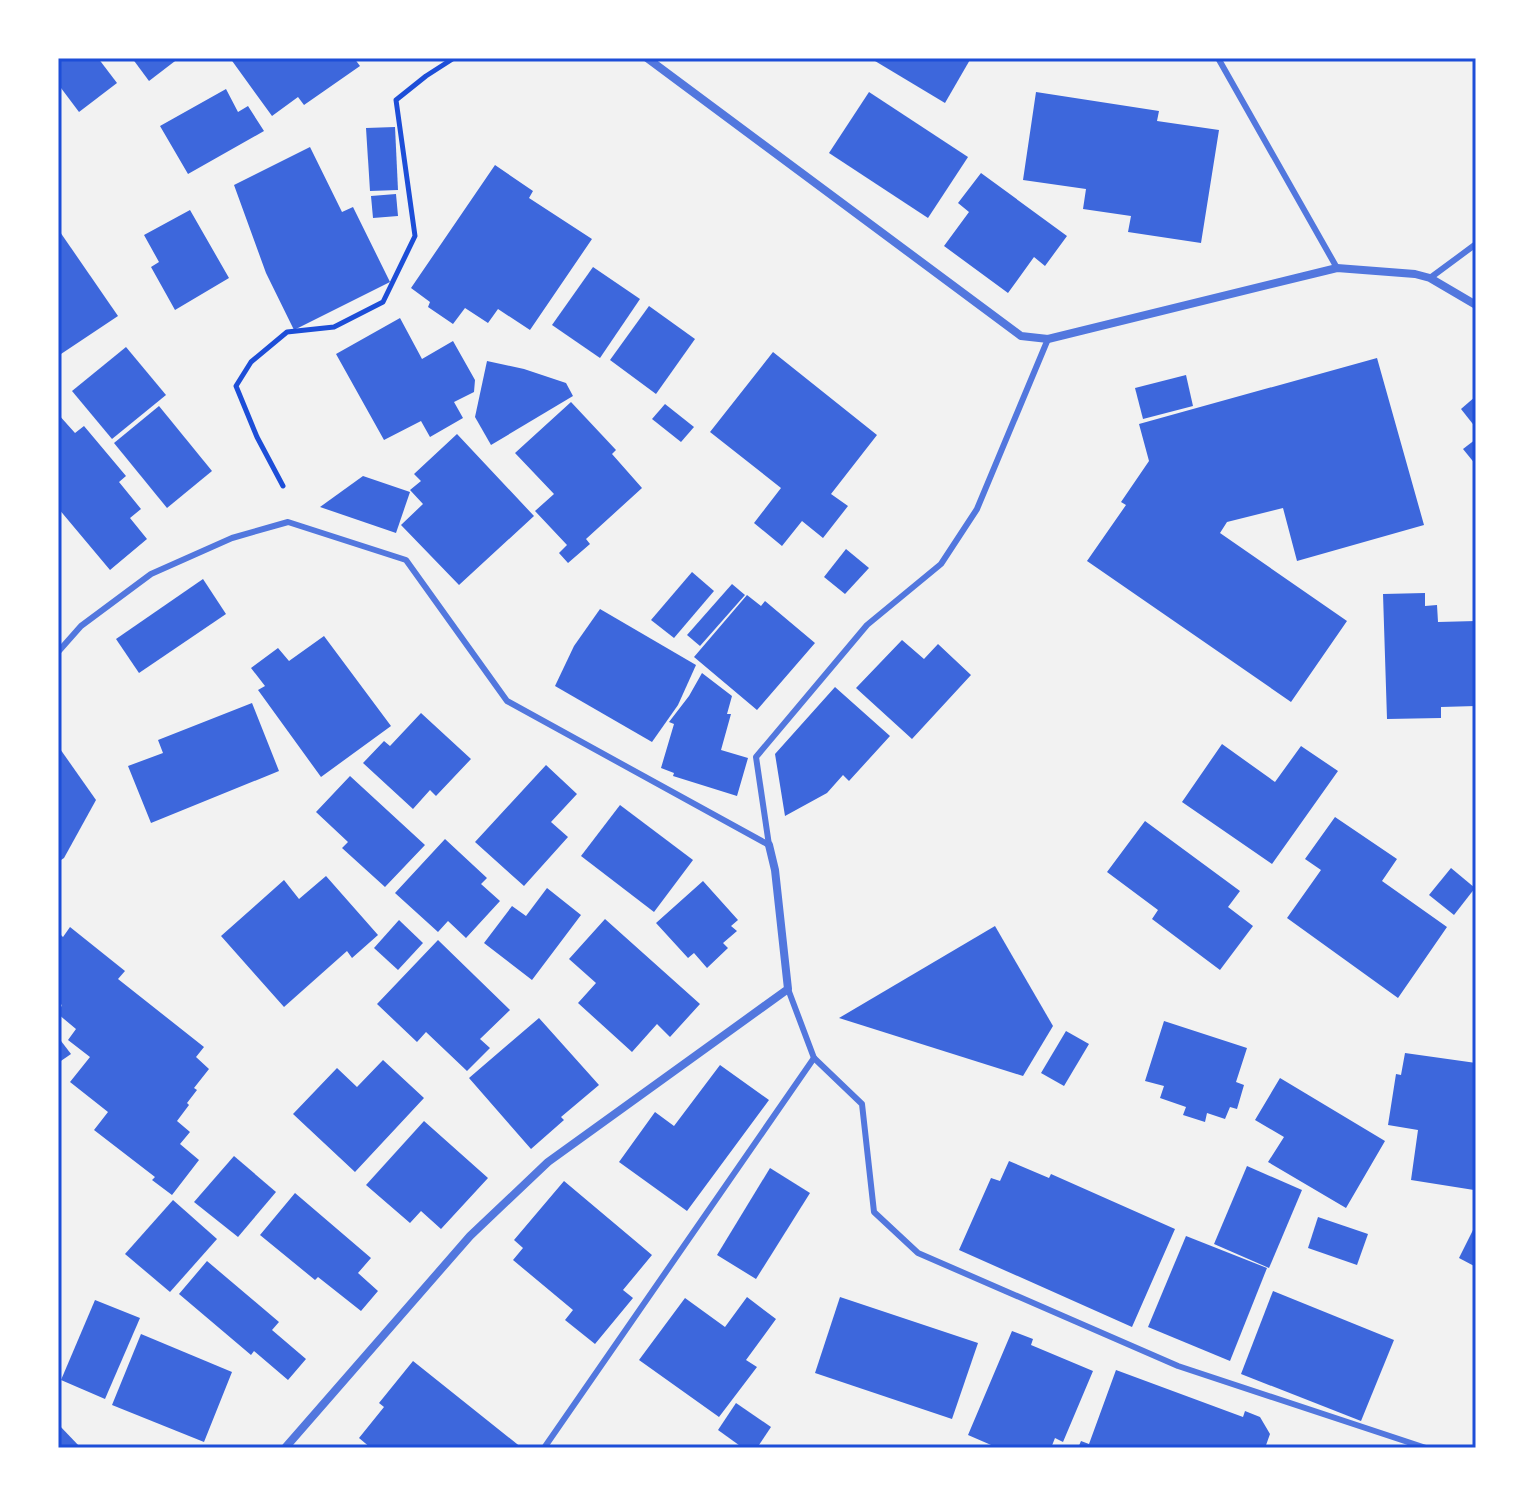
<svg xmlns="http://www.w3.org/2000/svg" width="1534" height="1506" viewBox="0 0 1534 1506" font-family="Lato,sans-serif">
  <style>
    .building { fill: #3d67dc }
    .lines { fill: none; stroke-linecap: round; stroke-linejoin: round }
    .path { stroke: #1d4ed8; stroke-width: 5 }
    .service { stroke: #5277de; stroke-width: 6 }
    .minor { stroke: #5277de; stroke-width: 8 }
    .neatline { fill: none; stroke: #1d4ed8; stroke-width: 3 }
  </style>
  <rect width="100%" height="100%" fill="#f2f2f2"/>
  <g class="building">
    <path d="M58 58H98L117 83 79 112 58 84Z"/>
    <path d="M132 58H179L149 81Z"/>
    <path d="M230 58H354L360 66 304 105 298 97 272 116Z"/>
    <path d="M870 58H971L945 103Z"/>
    <path d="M226 89 238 112 248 106 264 131 188 174 160 126Z"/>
    <path d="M869 92 968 157 928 218 829 153Z"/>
    <path d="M1036 92 1159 111 1157 121 1219 130 1201 243 1128 232 1131 216 1083 209 1086 189 1023 180Z"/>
    <path d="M395 127 398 190 370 191 366 128Z"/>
    <path d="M310 147 342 212 353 207 390 282 294 330 266 273 234 185Z"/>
    <path d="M495 165 533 191 529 198 592 239 530 330 498 309 488 323 465 308 453 324 428 307 430 302 411 288Z"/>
    <path d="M981 173 1067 236 1045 266 1034 257 1008 293 944 246 969 212 958 203Z"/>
    <path d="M396 194 398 216 373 218 371 196Z"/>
    <path d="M190 210 229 278 175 310 151 267 159 262 144 235Z"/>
    <path d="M58 229 118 316 58 356Z"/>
    <path d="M593 267 640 299 600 358 552 325Z"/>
    <path d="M649 306 695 339 656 394 610 360Z"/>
    <path d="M400 318 422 359 453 341 475 380 474 392 454 402 463 418 430 437 421 421 384 440 336 354Z"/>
    <path d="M126 347 166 395 112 439 72 391Z"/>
    <path d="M773 352 877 435 831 494 848 506 823 538 802 521 782 546 754 523 781 488 710 432Z"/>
    <path d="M1377 358 1424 525 1297 561 1283 508 1227 522 1220 533 1347 621 1291 702 1087 561 1126 505 1121 502 1149 461 1139 424Z"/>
    <path d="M487 361 524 369 566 383 573 396 491 445 475 417Z"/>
    <path d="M1186 375 1193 406 1143 419 1135 388Z"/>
    <path d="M1476 396V428L1461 409Z"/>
    <path d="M571 402 616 450 612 454 642 488 586 539 590 544 568 563 559 553 567 545 535 511 554 494 515 453Z"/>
    <path d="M665 404 694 427 681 442 652 419Z"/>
    <path d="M159 406 212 471 167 508 114 443Z"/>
    <path d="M58 414 75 433 84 426 126 476 119 482 141 509 130 518 147 539 110 570 58 508Z"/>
    <path d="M457 434 534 516 459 585 401 525 423 504 410 490 421 481 414 474Z"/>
    <path d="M1476 439V465L1463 449Z"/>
    <path d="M363 476 410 492 396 533 320 507Z"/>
    <path d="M846 549 869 568 845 594 824 577Z"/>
    <path d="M692 572 714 591 674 638 651 620Z"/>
    <path d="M203 579 226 614 139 673 116 639Z"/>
    <path d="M732 584 745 595 700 646 687 635Z"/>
    <path d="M1425 593V606L1437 605 1438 622 1476 621V706L1441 707V718L1387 719 1383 594Z"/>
    <path d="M747 595 761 606 765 601 815 643 757 710 694 657Z"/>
    <path d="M600 609 696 665 678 705 652 742 555 686 574 646Z"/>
    <path d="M324 636 391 726 321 777 258 690 265 686 251 668 278 648 289 661Z"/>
    <path d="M902 640 924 659 938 644 971 675 912 739 856 688Z"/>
    <path d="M702 673 732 696 727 714H731L721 750 748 758 737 796 673 776 674 773 661 768 674 724 669 722 689 696Z"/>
    <path d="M835 687 890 736 849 781 843 775 827 793 785 816 775 754Z"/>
    <path d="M252 703 279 771 151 823 128 766 163 753 158 740Z"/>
    <path d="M421 713 471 759 436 796 430 790 413 809 363 763 384 741 390 746Z"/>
    <path d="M1222 744 1275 782 1301 746 1338 771 1272 864 1182 802Z"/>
    <path d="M58 746 96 800 64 858 58 862Z"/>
    <path d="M546 765 577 794 551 822 568 837 524 886 475 842Z"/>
    <path d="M350 776 425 845 385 887 342 848 348 842 316 812Z"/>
    <path d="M620 805 693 860 654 912 581 856Z"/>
    <path d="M1335 817 1397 859 1382 881 1447 927 1398 998 1287 918 1321 870 1305 859Z"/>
    <path d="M1145 821 1240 891 1228 907 1253 926 1220 970 1152 919 1158 910 1107 872Z"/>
    <path d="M445 839 487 878 481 884 500 901 466 938 448 921 438 932 395 893Z"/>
    <path d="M1451 868 1475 888 1454 915 1429 895Z"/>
    <path d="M326 876 378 935 352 958 347 951 284 1007 221 936 284 880 299 899Z"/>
    <path d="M703 881 738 920 731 926 737 931 723 943 728 948 707 968 694 953 688 958 656 923Z"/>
    <path d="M547 888 581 915 532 980 484 943 512 906 526 916Z"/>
    <path d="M605 919 700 1004 670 1037 657 1024 632 1052 578 1003 596 983 569 959Z"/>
    <path d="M399 920 423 943 398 970 374 948Z"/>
    <path d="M995 926 1053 1026 1023 1076 839 1018Z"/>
    <path d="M70 927 125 971 118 979 204 1047 196 1057 209 1069 194 1088 197 1090 187 1103 189 1105 177 1121 190 1132 180 1144 199 1160 172 1195 152 1180 155 1177 94 1130 108 1112 70 1082 90 1057 68 1040 76 1029 58 1014 62 1005 58 1002V932L63 937Z"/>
    <path d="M438 940 510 1010 480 1039 490 1048 467 1071 426 1032 417 1042 377 1004Z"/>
    <path d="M539 1018 599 1085 561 1117 564 1120 531 1149 469 1078Z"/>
    <path d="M1164 1021 1247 1048 1236 1082 1244 1085 1237 1109 1230 1107 1225 1119 1207 1113 1205 1122 1183 1115 1186 1107 1160 1098 1164 1086 1145 1081Z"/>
    <path d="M1066 1031 1089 1044 1064 1086 1041 1073Z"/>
    <path d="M58 1037 71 1054 58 1063Z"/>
    <path d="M1405 1053 1476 1063V1181L1474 1190 1411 1180 1418 1130 1388 1125 1396 1074 1401 1075Z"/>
    <path d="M383 1060 424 1098 355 1172 293 1114 337 1068 357 1087Z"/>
    <path d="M720 1065 769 1100 687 1211 619 1162 655 1112 674 1126Z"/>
    <path d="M1280 1078 1385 1141 1346 1208 1268 1162 1284 1137 1255 1120Z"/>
    <path d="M424 1121 488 1178 441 1229 421 1211 410 1223 366 1185Z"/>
    <path d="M234 1156 276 1192 238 1237 194 1202Z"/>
    <path d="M1009 1161 1049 1178 1051 1174 1175 1229 1132 1327 959 1250 991 1178 1000 1181Z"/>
    <path d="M1247 1166 1302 1190 1269 1268 1214 1244Z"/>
    <path d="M770 1168 810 1193 756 1279 717 1255Z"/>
    <path d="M564 1181 652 1255 623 1290 633 1298 595 1344 565 1320 573 1310 513 1260 523 1248 514 1240Z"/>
    <path d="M295 1193 371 1258 358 1273 378 1291 361 1311 318 1277 315 1280 260 1235Z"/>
    <path d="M173 1200 217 1239 170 1292 125 1254Z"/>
    <path d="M1318 1217 1368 1234 1357 1265 1308 1248Z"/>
    <path d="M1476 1224V1267L1459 1258Z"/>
    <path d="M1186 1236 1267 1268 1230 1361 1148 1327Z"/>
    <path d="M207 1261 279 1322 272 1330 306 1359 288 1380 254 1351 251 1355 179 1294Z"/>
    <path d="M1273 1291 1394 1340 1361 1421 1241 1374Z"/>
    <path d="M747 1297 776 1319 746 1360 757 1367 719 1417 639 1360 685 1298 725 1327Z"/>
    <path d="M840 1297 978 1343 952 1419 815 1373Z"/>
    <path d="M95 1300 140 1318 105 1399 61 1380Z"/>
    <path d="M1012 1331 1033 1339 1031 1345 1093 1371 1063 1442 1055 1438 1051 1448H998L968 1435Z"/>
    <path d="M141 1334 232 1372 204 1442 112 1405Z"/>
    <path d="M413 1361 522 1448H371L359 1438 384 1407 379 1403Z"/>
    <path d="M1116 1370 1243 1417 1245 1411 1260 1417 1270 1434 1265 1448H1078L1081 1441 1089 1444Z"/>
    <path d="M736 1403 771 1427 757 1448H743L718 1430Z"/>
    <path d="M58 1424 81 1448H58Z"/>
  </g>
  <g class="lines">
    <path class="path" d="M283 486 257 437 236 386 251 362 287 332 334 327 383 302 415 236 396 100 426 76 454 58"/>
    <g class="service">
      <path d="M1218 58 1337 268"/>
      <path d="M1430 278 1476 244"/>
      <path d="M58 652 81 626 151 574 232 538 288 522 406 560 507 701 769 845"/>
      <path d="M769 845 756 757 867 625 941 564 977 509 1048 339"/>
      <path d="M788 989 814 1058 862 1104 874 1212 918 1253 1178 1366 1426 1448"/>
      <path d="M544 1448 814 1058"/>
    </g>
    <g class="minor">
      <path d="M647 58 1021 336 1048 339 1337 268 1415 274 1430 278 1476 305"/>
      <path d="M285 1448 470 1236 548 1162 788 989 775 870 769 845"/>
    </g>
  </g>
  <rect width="1534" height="1506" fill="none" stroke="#ffffff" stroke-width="120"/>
  <rect x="60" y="60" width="1414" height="1386" class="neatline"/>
</svg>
